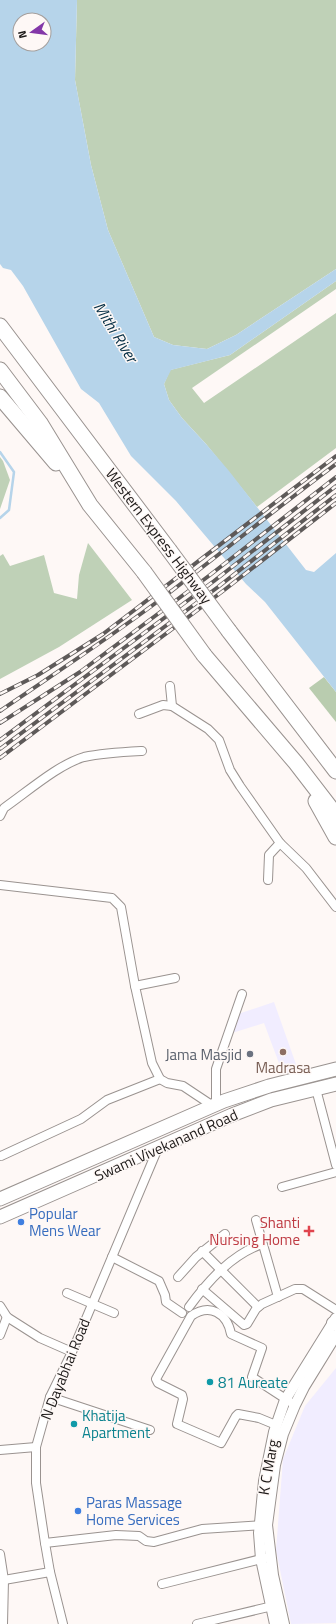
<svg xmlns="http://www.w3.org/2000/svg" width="336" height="1624" viewBox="0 0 336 1624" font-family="'Titillium Web',sans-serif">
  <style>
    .education { fill: #f1edff }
    .green { fill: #bfd1b7 }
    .forest { fill: #b9ccaf }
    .water { fill: #b6d4ea; fill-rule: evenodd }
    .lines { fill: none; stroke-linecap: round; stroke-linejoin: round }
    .stream { stroke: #b6d4ea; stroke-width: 2.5 }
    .minor-casing { stroke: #9a9390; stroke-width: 10 }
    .tertiary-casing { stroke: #9a9390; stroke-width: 12 }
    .secondary-casing { stroke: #9a9390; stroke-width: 14 }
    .primary-casing { stroke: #9a9390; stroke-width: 15 }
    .motorway-casing { stroke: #9a9390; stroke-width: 17 }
    .minor { stroke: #fff; stroke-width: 8 }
    .tertiary { stroke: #fff; stroke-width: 10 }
    .secondary { stroke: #fff; stroke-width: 12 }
    .primary { stroke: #fff; stroke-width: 13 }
    .motorway { stroke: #fff; stroke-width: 15 }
    .rail-casing { stroke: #5e5a59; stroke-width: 4 }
    .rail { stroke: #fef8f6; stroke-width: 2.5; stroke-dasharray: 8; stroke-linecap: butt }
    .motorway-bridge-casing { stroke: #9a9390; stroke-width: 17; stroke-linecap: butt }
    .motorway-bridge { stroke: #fff; stroke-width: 15 }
    .education-dot { fill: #8d6e63; stroke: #fef8f6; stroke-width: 1.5 }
    .worship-dot { fill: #6b7280; stroke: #fef8f6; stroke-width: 1.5 }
    .shop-dot { fill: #3f7fe0; stroke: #fef8f6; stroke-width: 1.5 }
    .health-dot { fill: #e0444e; stroke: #fef8f6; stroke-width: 1.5 }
    .culture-dot { fill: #0f9aa8; stroke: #fef8f6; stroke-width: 1.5 }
    .labels { text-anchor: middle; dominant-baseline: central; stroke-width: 3; stroke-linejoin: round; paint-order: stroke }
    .street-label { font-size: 15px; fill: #1c1918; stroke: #fef8f6 }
    .worship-label { font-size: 15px; fill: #5b616d; stroke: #fef8f6; text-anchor: end }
    .education-label { font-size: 15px; fill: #785e54; stroke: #fef8f6 }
    .shop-label { font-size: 15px; fill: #366cbe; stroke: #fef8f6; text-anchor: start }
    .health-label { font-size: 15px; fill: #be3a42; stroke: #fef8f6; text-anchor: end }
    .culture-label { font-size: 15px; fill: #0d838f; stroke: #fef8f6; text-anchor: start }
    .water-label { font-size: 16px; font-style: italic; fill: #073046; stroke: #fef8f6 }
  </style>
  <rect width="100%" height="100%" fill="#fef8f6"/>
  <g class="education">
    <path d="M274 1002 298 1070 283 1074 264 1023 229 1034 235 1015Z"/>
    <path d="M336 1368V1623L291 1624 276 1550 283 1459 305 1406Z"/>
  </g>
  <g class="green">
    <path d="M77 0H336V269L236 335 207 349 173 345 154 337 108 230 91 165 75 80Z"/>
    <path d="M336 281V289L192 388 204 403 336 313V448L257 507 206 444 182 418 169 400 164 384 170 370 230 355Z"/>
    <path d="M0 457 3 461 10 480 0 509Z"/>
    <path d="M88 543 132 600 59 647 0 679V556L3 554 10 566 44 555 54 593 77 599 79 575Z"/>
  </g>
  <path class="forest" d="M324 677 336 692V722L309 688Z"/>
  <path class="water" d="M0 0H77L75 80 91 165 108 230 154 337 173 345 207 349 236 335 336 269V281L230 355 171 370 164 384 169 400 182 418 206 444 229 471 306 570 314 572 336 553V692L265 602 246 584 176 501 131 456 99 403 81 389 23 286 11 270 3 268 0 264ZM20 20H44V44H20Z"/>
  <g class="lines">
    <path class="stream" d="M0 452 14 472 9 510 0 518"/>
    <defs>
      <g id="minor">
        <path d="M170 686 172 706 208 729 219 740 230 770 240 786 280 843 306 868 336 907"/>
        <path d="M139 714 163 705 172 706"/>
        <path d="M0 816 4 808C27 792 59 764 84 757 103 753 123 752 142 751"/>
        <path d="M268 880 269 855 280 843"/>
        <path d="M0 885 112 898 121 907 135 986 152 1063 160 1079 167 1083 183 1086 213 1106"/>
        <path d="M135 986 175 978"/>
        <path d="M316 1089 336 1165"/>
        <path d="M216 1105V1069L242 994"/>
        <path d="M1 1156 81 1119 107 1100 160 1079"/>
        <path d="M282 1187 336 1172"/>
        <path d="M256 1220 278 1297"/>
        <path d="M202 1251 258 1307"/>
        <path d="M112 1257 159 1281 165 1295 166 1302 182 1313"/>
        <path d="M178 1277 196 1257 225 1234"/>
        <path d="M202 1289 244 1325 247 1324 256 1309 262 1304 295 1289H303L336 1310"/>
        <path d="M67 1293 114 1313"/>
        <path d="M0 1306 7 1317 40 1338 72 1352"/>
        <path d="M189 1307C208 1281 231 1255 262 1244"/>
        <path d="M0 1335 7 1317"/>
        <path d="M50 1397 150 1430"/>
        <path d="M276 1425 259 1418 238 1414 236 1416 221 1443 177 1424 183 1399 182 1395 158 1383 156 1379 191 1316C210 1303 227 1313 231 1334L262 1348 252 1377 295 1405"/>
        <path d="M0 1450 36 1447"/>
        <path d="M45 1543 116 1535 139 1536 146 1541 154 1542 202 1529 264 1525"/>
        <path d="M0 1554 4 1580 3 1624"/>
        <path d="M4 1580 50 1572"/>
        <path d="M162 1584 265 1558"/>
        <path d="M63 1624 50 1572 45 1543 36 1483V1447L50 1397 72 1352 158 1148"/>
        <path d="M197 1624 277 1605"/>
      </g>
      <g id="tertiary">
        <path d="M275 1624 261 1559 259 1533 264 1481 274 1432 285 1400 336 1318"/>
        <path d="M284 1624 273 1575 267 1525 275 1465 283 1434 295 1405 304 1387 336 1335"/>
      </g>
      <path id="secondary" d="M333 1323 336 1325"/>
      <g id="primary">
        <path d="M0 1199 224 1101 269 1086 336 1069"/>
        <path d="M0 1217 232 1115 271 1100 336 1084"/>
      </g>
      <g id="motorway">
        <path d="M0 326 169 550"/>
        <path d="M0 370 40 423 90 505 144 572"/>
        <path d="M0 397 56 463"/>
        <path d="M229 631 336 771"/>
        <path d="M204 655 296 763 336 815"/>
        <path d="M316 801 336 837"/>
      </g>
    </defs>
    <use href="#minor" class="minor-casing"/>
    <use href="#tertiary" class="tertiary-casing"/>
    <use href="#secondary" class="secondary-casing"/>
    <use href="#primary" class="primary-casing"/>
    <use href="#motorway" class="motorway-casing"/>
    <use href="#minor" class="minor"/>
    <use href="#tertiary" class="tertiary"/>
    <use href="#secondary" class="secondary"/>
    <use href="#primary" class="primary"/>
    <use href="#motorway" class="motorway"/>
    <defs>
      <g id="rail">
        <path d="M0 694 38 675 103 634 336 456"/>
        <path d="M0 711C54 674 109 638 161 599 220 554 277 508 336 464"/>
        <path d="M0 723 80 672 210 575 336 477"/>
        <path d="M0 740 214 581 336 486"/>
        <path d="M0 749 218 587 336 495"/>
        <path d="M0 758 223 591 336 503"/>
      </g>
    </defs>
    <use href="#rail" class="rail-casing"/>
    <use href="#rail" class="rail"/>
    <defs>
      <g id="motorway-bridge">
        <path d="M169 550 229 631"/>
        <path d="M144 572 204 655"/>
      </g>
    </defs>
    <use href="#motorway-bridge" class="motorway-bridge-casing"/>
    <use href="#motorway-bridge" class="motorway-bridge"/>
  </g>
  <circle class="education-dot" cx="283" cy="1052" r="4"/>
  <circle class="worship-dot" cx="250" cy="1054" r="4"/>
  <g class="shop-dot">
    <circle cx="21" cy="1222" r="4"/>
    <circle cx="78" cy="1511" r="4"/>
  </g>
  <path class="health-dot" d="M307 1225h4v4h4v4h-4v4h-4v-4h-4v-4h4z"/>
  <g class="culture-dot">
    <circle cx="210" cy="1382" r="4"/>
    <circle cx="74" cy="1424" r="4"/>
  </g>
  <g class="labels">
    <g class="street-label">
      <text transform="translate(159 536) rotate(53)">Western Express Highway</text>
      <text transform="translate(166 1145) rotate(-24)">Swami Vivekanand Road</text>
      <text transform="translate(65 1369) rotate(-68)">N Dayabhai Road</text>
      <text transform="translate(268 1467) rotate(-80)">K C Marg</text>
    </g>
    <g class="worship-label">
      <text x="242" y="1054">Jama Masjid</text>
    </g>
    <g class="education-label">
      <text x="283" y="1067">Madrasa</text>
    </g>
    <g class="shop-label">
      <text x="29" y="1213">Popular<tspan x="29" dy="17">Mens Wear</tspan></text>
      <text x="86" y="1502">Paras Massage<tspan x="86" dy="17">Home Services</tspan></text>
    </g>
    <g class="health-label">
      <text x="300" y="1222">Shanti<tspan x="300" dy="17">Nursing Home</tspan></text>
    </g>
    <g class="culture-label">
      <text x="218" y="1382">81 Aureate</text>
      <text x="82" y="1415">Khatija<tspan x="82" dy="17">Apartment</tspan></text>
    </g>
    <g class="water-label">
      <text transform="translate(116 332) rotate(58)">Mithi River</text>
    </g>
  </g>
  <g transform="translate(32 32) rotate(256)"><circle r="19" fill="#fef8f6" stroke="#a49f9d"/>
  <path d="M0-3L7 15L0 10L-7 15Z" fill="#8337a8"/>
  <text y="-6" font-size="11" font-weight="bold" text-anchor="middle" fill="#1c1918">N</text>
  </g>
</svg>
